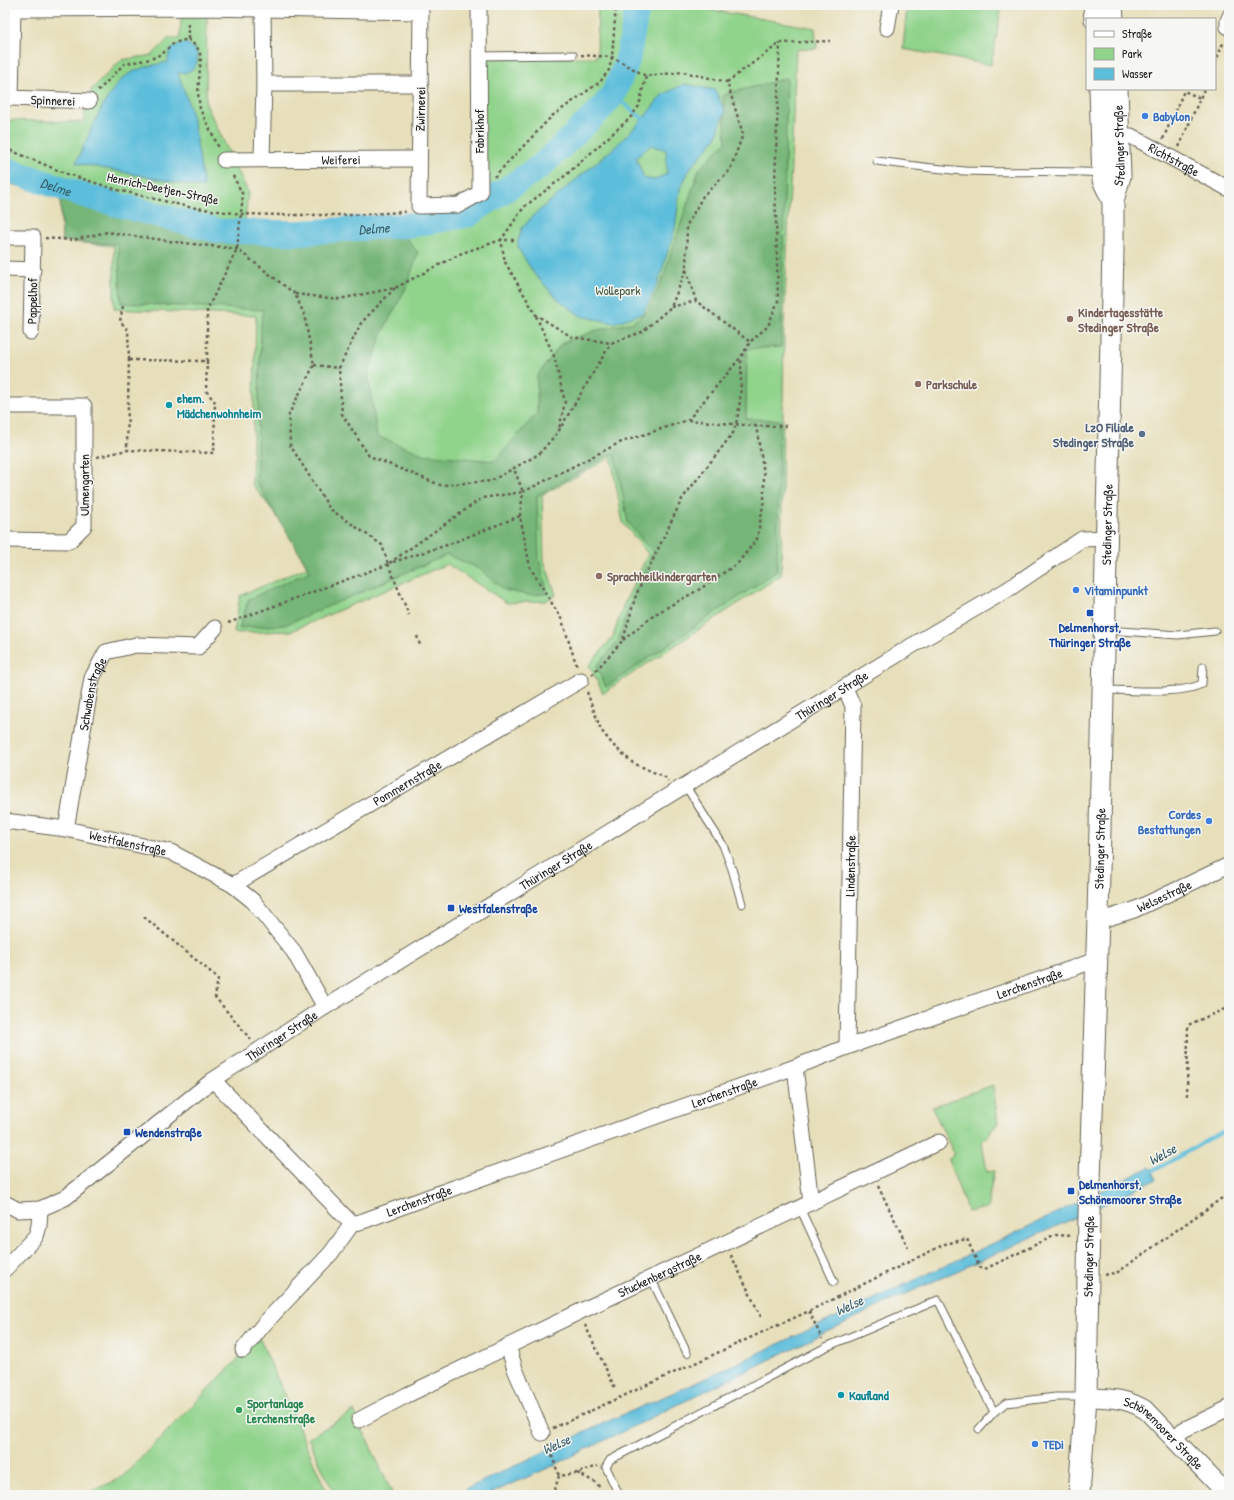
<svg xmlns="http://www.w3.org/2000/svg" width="1234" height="1500" viewBox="0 0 1234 1500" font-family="'Patrick Hand',sans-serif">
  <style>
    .green { fill: #90d38b; stroke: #567854 }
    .forest { fill: #74b577; stroke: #48684a }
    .water { fill: #5dbedb; stroke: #3c6d7c; fill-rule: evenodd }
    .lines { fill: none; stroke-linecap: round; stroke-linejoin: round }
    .stream { stroke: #5dbedb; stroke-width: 4 }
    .river { stroke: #5dbedb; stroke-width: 25 }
    .service-casing { stroke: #636053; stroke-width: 9 }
    .minor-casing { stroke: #636053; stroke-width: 17 }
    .tertiary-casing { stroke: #636053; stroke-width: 20 }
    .secondary-casing { stroke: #636053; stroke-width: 23 }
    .path { stroke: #636053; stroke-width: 2.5; stroke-dasharray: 3 3; stroke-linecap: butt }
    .service { stroke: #fff; stroke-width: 7 }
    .minor { stroke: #fff; stroke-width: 15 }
    .tertiary { stroke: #fff; stroke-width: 18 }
    .secondary { stroke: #fff; stroke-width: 21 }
    .shop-dot { fill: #3f7fe0; stroke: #f6f6f2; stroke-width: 1.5 }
    .education-dot { fill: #8d6e63; stroke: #f6f6f2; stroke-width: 1.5 }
    .culture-dot { fill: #0f9aa8; stroke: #f6f6f2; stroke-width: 1.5 }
    .service-dot { fill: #5c6f8a; stroke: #f6f6f2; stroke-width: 1.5 }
    .transit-dot { fill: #1a4fb4; stroke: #f6f6f2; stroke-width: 1.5 }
    .leisure-dot { fill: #2e9e5b; stroke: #f6f6f2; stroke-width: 1.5 }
    .labels { text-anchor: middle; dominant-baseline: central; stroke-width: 3; stroke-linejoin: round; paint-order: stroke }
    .street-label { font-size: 13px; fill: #1c1c1c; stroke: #f6f6f2 }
    .shop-label { font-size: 13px; font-weight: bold; fill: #366cbe; stroke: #f6f6f2; text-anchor: start }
    .park-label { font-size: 13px; fill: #455c43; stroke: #f6f6f2 }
    .education-label { font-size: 13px; font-weight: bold; fill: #785e54; stroke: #f6f6f2; text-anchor: start }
    .culture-label { font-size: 13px; font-weight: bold; fill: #0d838f; stroke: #f6f6f2; text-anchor: start }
    .service-label { font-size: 13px; font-weight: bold; fill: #4e5e75; stroke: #f6f6f2; text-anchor: end }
    .transit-label { font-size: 13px; font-weight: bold; fill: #164399; stroke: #f6f6f2; text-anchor: start }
    .leisure-label { font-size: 13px; font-weight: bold; fill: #27864d; stroke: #f6f6f2; text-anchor: start }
    .water-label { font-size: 14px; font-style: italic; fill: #365d68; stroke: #f6f6f2 }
  </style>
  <rect width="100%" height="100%" fill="#f6f6f2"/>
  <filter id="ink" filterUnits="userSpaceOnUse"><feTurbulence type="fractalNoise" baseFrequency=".025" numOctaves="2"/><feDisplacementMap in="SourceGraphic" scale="8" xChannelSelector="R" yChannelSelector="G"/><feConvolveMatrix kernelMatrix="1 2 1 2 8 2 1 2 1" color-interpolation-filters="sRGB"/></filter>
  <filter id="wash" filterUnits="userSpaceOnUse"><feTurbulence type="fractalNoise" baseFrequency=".012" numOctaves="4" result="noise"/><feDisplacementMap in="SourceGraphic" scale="16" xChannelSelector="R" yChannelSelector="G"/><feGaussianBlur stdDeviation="0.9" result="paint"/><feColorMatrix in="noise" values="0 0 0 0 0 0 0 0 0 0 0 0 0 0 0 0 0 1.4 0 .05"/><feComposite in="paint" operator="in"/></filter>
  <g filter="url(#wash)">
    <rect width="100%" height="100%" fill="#e7dfba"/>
    <g class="green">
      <path d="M598 5H683L815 28 817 48 796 50 784 323 781 575 603 693 589 665 613 637 623 606 648 554 623 523 611 457 542 495 544 560 556 595 545 601 507 603 447 564 291 631 234 633 240 596 307 567 292 536 252 484 256 316 114 309V246L62 241 60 195 5 183V120L83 122 91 90 121 60 152 55 169 38H180L181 17 207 16 206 104 248 192 245 221 330 222 412 216 460 209 482 195 483 58 597 57Z"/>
      <path d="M907 5H1002L991 65 903 49Z"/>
      <path d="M993 1085 998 1123 982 1142 987 1172 994 1171 987 1208 968 1212 948 1160 954 1154 932 1107Z"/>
      <path d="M260 1339 328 1495H85L122 1477 254 1343Z"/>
      <path d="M354 1411 393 1495H335L308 1438Z"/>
    </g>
    <path class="forest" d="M787 78 781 347 747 349 746 419 780 420 777 571 606 687 596 667 618 641 628 608 653 553 628 523 615 456 610 454 537 496 539 559 548 594 528 595 504 590 480 569 447 555 285 625 239 628 249 599 310 571 256 482 261 326 263 310 121 303 118 244 62 241 60 195C111 213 162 230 215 236 278 243 342 239 404 235L418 253 406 288 383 331 368 375 377 436 423 454 495 461 537 413V376L562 343 597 330 633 322 648 310 662 280 699 169 726 142 723 95Z"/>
    <g class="water">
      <path d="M185 43C206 50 199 75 178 73L188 101 194 124 204 188 76 163C87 140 107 86 129 74 141 67 155 65 168 62 168 50 173 45 185 43Z"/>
      <path d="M684 84 715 90 725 111 716 138 691 167 680 189 675 229 658 283 643 313 614 323 581 316 559 300 535 275 518 248V241L522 228 534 215 616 146 643 119 662 95ZM651 145 666 150 667 174 653 180 644 178 636 158Z"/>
      <path d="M1150 1167 1157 1179 1066 1222 890 1301 548 1468 487 1495H454L606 1422 693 1384 1015 1233Z"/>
    </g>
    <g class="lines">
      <g class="stream">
        <path d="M613 95 643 119"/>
        <path d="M1148 1174 1229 1128"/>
      </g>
      <path class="river" id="s1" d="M5 169 89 197 219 231 295 233 411 225 468 215 541 166 599 111 613 95 627 62 638 5"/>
    </g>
  </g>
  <g filter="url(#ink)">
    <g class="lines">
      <defs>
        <g id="service">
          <path d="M1229 9 1224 20V28L1229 33"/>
          <path d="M479 56 573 55"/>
          <path d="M877 161C906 165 936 169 965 171 1010 173 1055 170 1100 173"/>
          <path d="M1107 630 1178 635 1215 631"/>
          <path d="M1105 690C1132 690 1179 695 1202 684L1203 667"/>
          <path d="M685 785 723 845 732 869 742 904"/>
          <path d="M800 1208 834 1282"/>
          <path d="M651 1278 687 1353"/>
          <path d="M979 1429 994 1412 1006 1403 1056 1397H1084"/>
          <path d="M619 1495 606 1467 610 1460 826 1347 938 1300 994 1412"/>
        </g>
        <g id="minor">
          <path d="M421 5 419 206 459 205 480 193 479 5"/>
          <path d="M887 28 891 5"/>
          <path d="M264 84H420"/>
          <path d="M89 101 11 98 13 9 204 8 420 12"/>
          <path id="s2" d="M1118 136H1131L1229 189"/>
          <path d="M262 159 264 84 263 9"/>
          <path id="s3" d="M224 160 419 159"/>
          <path d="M5 237H33L31 332"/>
          <path d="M5 269 33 270"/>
          <path d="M5 406H84V526L69 541 5 540"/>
          <path d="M845 688 853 706 847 1047"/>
          <path id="s4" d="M5 821 66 829 171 852 233 885 253 901 294 952 325 1007"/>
          <path id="s5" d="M66 829 92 678 106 652 136 645 198 647 215 628"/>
          <path id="s6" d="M233 885 581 680"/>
          <path id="s7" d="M1098 921 1134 910 1229 865"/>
          <path d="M795 1067 811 1203"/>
          <path d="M213 1080 352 1224"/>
          <path id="s8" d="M5 1203 18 1210 40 1209 65 1198 213 1080 325 1007 913 645 1007 590 1082 539 1107 538"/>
          <path d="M5 1269 36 1236 39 1226 40 1209"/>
          <path d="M508 1346 515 1369 542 1433"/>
          <path id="s9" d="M243 1350 264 1324 331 1253 352 1224 363 1221 434 1195 795 1067 847 1047 1096 960"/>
          <path id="s10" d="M359 1420 407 1395 579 1312 939 1142"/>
          <path d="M1175 1438 1183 1430 1229 1408"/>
        </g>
        <g id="tertiary">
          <path id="s11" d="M1086 1397C1110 1399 1126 1397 1147 1411L1228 1495"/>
        </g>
        <g id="secondary">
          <path d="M1094 5 1095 19"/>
          <path d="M1112 5 1113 19"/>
          <path d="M1100 89 1103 180 1113 201"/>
          <path id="s12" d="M1079 1495 1086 1397 1089 1214 1098 917 1113 249V201L1120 176 1117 89"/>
        </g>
      </defs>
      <use href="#service" class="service-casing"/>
      <use href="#minor" class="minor-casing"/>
      <use href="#tertiary" class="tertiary-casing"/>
      <use href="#secondary" class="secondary-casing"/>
      <g class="path">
        <path d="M188 39V21"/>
        <path d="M581 55 612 57 646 76 683 72 727 82 743 134 730 170 703 196 687 225 686 270 671 307 642 332 611 343 572 337 536 315 505 262 501 240 524 207 566 175 630 118 639 106 646 76"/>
        <path d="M1215 63 1224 41"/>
        <path d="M727 82 780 43 830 41"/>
        <path d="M98 91 124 64 151 59 163 53 174 43 188 39 197 47 201 56 198 93 200 109 219 148"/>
        <path d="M1163 139 1184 91 1200 98"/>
        <path d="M1179 147 1204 89"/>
        <path d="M5 148 67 174 118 190 189 207 241 214 283 215H350L404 212 407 211"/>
        <path d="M494 177 552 116 600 82 609 70 612 57 616 5"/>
        <path d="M45 238 73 240 107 232 176 242 237 249 295 294 304 314 314 365 289 414 290 445 330 509 382 545 388 564 482 498 523 492 514 469"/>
        <path d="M686 270 696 301 750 342"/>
        <path d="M395 288 361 323 339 368 342 414 369 456 440 485 491 481 539 454 558 432 611 343"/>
        <path d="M295 294 339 299 395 288 462 253 501 240H517"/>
        <path d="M123 306 120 321 128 330 129 360"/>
        <path d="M671 307 696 301"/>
        <path d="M536 316 554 356 565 402 559 429"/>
        <path d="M129 360 207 361 206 391 215 402 214 453 127 450Z"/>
        <path d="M207 361V310L237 249 243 195 232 174"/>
        <path d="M314 365 339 368"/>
        <path d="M688 420 756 426H788"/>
        <path d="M97 457 127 450"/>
        <path d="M520 516 523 492 619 443 688 420 741 357 750 342 768 326 778 301 775 182 780 43"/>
        <path d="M393 562 447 545 520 516 530 567 562 620 577 667"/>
        <path d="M388 564 409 615"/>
        <path d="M228 623 389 564"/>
        <path d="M417 636 420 645"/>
        <path d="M623 640 657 613 700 589 738 563 757 539 764 500V473L756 426"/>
        <path d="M592 675 623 640 636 595 682 499 733 433C742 408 741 383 741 358"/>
        <path d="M587 692 601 730 613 745 633 763 665 777 668 781"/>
        <path d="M144 917 218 978 215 997 251 1040"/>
        <path d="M1187 1096 1188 1025 1229 1007"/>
        <path d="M878 1186 908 1247"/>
        <path d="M731 1255 761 1317"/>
        <path d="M1105 1275 1118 1272 1229 1193"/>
        <path d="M809 1311 822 1339"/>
        <path d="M585 1325 615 1388"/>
        <path d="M553 1428 809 1311 945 1244 967 1239 979 1266 981 1268 985 1269 1056 1235 1073 1236"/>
        <path d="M548 1444 559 1476"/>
        <path d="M577 1473 597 1483 603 1495"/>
        <path d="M551 1495 555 1489 559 1476 577 1473 598 1466"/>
      </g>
      <use href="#service" class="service"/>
      <use href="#minor" class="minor"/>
      <use href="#tertiary" class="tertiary"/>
      <use href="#secondary" class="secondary"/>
    </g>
  </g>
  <g class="shop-dot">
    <circle cx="1145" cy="116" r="4"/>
    <circle cx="1076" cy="590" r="4"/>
    <circle cx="1209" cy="821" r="4"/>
    <circle cx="1035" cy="1444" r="4"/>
  </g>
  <g class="education-dot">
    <circle cx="1070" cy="319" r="4"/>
    <circle cx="918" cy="384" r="4"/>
    <circle cx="599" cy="576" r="4"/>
  </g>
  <g class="culture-dot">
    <circle cx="169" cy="405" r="4"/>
    <circle cx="841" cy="1395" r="4"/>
  </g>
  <circle class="service-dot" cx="1142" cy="434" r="4"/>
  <g class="transit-dot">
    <rect x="1086" y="609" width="8" height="8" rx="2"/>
    <rect x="447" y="904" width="8" height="8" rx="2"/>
    <rect x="123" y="1128" width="8" height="8" rx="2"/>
    <rect x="1067" y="1187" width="8" height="8" rx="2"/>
  </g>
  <circle class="leisure-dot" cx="239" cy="1410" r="4"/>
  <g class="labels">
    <g class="street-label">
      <text transform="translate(53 100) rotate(2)">Spinnerei</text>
      <text transform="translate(420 109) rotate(-89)">Zwirnerei</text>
      <text transform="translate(479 131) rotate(-90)">Fabrikhof</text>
      <text stroke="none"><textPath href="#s12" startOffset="1351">Stedinger Straße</textPath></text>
      <text stroke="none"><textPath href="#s3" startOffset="117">Weiferei</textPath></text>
      <text stroke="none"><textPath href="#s2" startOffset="62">Richtstraße</textPath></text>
      <text transform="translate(163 188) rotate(12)">Henrich-Deetjen-Straße</text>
      <text transform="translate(32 301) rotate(-89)">Pappelhof</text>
      <text transform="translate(84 485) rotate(-90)">Ulmengarten</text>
      <text stroke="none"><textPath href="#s12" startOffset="971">Stedinger Straße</textPath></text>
      <text stroke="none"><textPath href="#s5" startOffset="138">Schwabenstraße</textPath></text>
      <text stroke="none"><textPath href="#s8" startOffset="982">Thüringer Straße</textPath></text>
      <text stroke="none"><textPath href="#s6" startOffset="202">Pommernstraße</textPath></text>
      <text stroke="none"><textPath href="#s4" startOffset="125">Westfalenstraße</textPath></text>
      <text stroke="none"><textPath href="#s12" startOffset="647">Stedinger Straße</textPath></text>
      <text stroke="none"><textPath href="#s8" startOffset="658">Thüringer Straße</textPath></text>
      <text transform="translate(850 866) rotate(-89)">Lindenstraße</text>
      <text stroke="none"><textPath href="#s7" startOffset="71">Welsestraße</textPath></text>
      <text stroke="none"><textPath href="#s9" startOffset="886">Lerchenstraße</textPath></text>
      <text stroke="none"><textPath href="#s8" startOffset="335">Thüringer Straße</textPath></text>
      <text stroke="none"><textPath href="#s9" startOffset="562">Lerchenstraße</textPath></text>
      <text stroke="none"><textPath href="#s9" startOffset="238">Lerchenstraße</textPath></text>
      <text stroke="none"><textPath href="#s12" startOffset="239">Stedinger Straße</textPath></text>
      <text stroke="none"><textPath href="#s10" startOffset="334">Stuckenbergstraße</textPath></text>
      <text stroke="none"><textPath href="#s11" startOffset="90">Schönemoorer Straße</textPath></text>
    </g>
    <g class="shop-label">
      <text x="1153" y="116">Babylon</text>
      <text x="1084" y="590">Vitaminpunkt</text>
      <text x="1201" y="814" text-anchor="end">Cordes<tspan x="1201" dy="15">Bestattungen</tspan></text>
      <text x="1043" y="1444">TEDi</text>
    </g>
    <g class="park-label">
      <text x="618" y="290">Wollepark</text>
    </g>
    <g class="education-label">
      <text x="1078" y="312">Kindertagesstätte<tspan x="1078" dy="15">Stedinger Straße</tspan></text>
      <text x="926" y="384">Parkschule</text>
      <text x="607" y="576">Sprachheilkindergarten</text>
    </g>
    <g class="culture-label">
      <text x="177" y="398">ehem.<tspan x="177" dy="15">Mädchenwohnheim</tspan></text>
      <text x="849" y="1395">Kaufland</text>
    </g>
    <g class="service-label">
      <text x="1134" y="427">LzO Filiale<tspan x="1134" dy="15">Stedinger Straße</tspan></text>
    </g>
    <g class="transit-label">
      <text x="1090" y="627" text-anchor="middle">Delmenhorst,<tspan x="1090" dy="15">Thüringer Straße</tspan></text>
      <text x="459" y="908">Westfalenstraße</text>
      <text x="135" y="1132">Wendenstraße</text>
      <text x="1079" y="1184">Delmenhorst,<tspan x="1079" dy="15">Schönemoorer Straße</tspan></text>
    </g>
    <g class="leisure-label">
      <text x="247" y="1403">Sportanlage<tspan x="247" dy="15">Lerchenstraße</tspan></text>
    </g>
    <g class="water-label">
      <text stroke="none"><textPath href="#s1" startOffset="54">Delme</textPath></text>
      <text stroke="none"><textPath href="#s1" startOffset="378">Delme</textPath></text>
      <text transform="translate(1162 1154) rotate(-29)">Welse</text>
      <text transform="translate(849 1305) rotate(-25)">Welse</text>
      <text transform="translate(556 1444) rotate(-25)">Welse</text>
    </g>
  </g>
  <rect width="1234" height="1500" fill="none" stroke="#f6f6f2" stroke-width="20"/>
  <rect x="1086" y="18" width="130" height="72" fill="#f6f6f2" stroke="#9f9f9c"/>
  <rect x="1094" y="31" width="20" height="6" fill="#ffffff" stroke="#9f9f9c"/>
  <text x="1122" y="38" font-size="12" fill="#1c1c1c">Straße</text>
  <rect x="1094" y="48" width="20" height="12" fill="#90d38b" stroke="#9f9f9c"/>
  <text x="1122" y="58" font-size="12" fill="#1c1c1c">Park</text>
  <rect x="1094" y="68" width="20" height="12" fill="#5dbedb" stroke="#9f9f9c"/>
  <text x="1122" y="78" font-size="12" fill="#1c1c1c">Wasser</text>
</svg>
